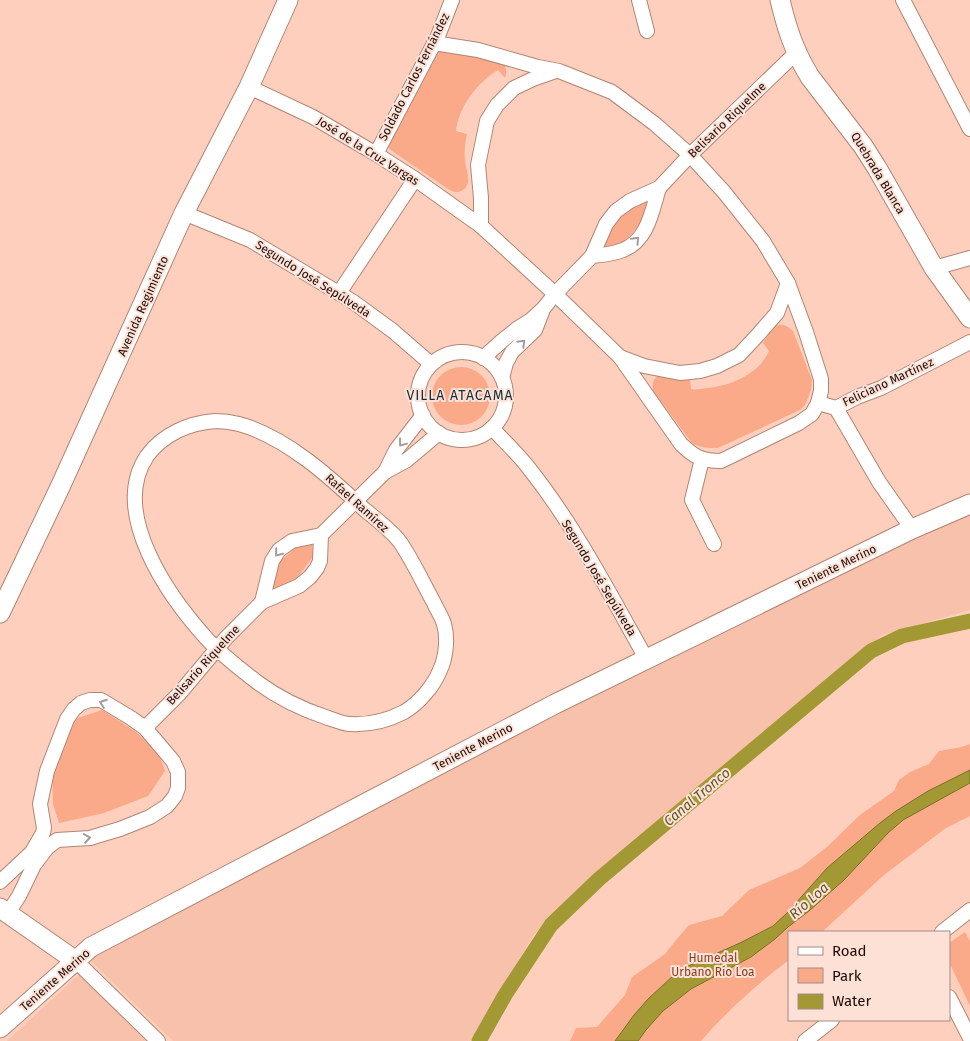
<svg xmlns="http://www.w3.org/2000/svg" width="970" height="1041" viewBox="0 0 970 1041" font-family="'Fira Sans',sans-serif">
  <style>
    .built { fill: #f7c1ab }
    .green { fill: #fbaa89 }
    .water { fill: #a39934; stroke: #7a6f26 }
    .lines { fill: none; stroke-linecap: round; stroke-linejoin: round }
    .canal { stroke: #a39934; stroke-width: 15 }
    .street-casing { stroke: #b18573; stroke-width: 16 }
    .secondary-casing { stroke: #b18573; stroke-width: 21 }
    .street { stroke: #fff; stroke-width: 14 }
    .secondary { stroke: #fff; stroke-width: 19 }
    .oneway { stroke: #a49e9b }
    .labels { text-anchor: middle; dominant-baseline: central; stroke-width: 4; stroke-linejoin: round; paint-order: stroke }
    .street-label { font-size: 12px; fill: #1c0c06; stroke: #fee1d6 }
    .park-label { font-size: 12px; fill: #873f1f; stroke: #fee1d6 }
    .neighbourhood-label { font-size: 14px; letter-spacing: 1px; fill: #14323c; stroke: #fee1d6 }
    .water-label { font-size: 14px; font-style: italic; fill: #5e5925; stroke: #fee1d6 }
  </style>
  <rect width="100%" height="100%" fill="#fecfbc"/>
  <g class="built">
    <path d="M970 511V610L882 635 550 917 533 936 470 1041H173L87 957 557 709Z"/>
    <path d="M80 974 146 1041H7Z"/>
  </g>
  <g class="green">
    <path d="M438 51C450 53 492 56 500 61 507 65 507 72 505 78L498 70C477 83 459 106 456 131L467 134C465 143 464 152 465 161 466 171 473 183 463 190 457 194 454 192 448 189L392 151 387 146Z"/>
    <path d="M651 199 647 217 624 242 602 249 610 226 633 204Z"/>
    <path d="M778 325C785 324 788 327 793 331L812 380 811 390 808 398 805 405 800 410 718 448C708 448 701 448 692 443L653 391C652 383 653 378 661 374L690 379 691 389C696 390 701 389 707 388 730 386 759 374 769 351L763 343 772 329Z"/>
    <circle cx="461" cy="396" r="29"/>
    <path d="M300 544 312 545 313 557 296 579 272 591 278 563Z"/>
    <path d="M102 710 135 731 159 754 165 771 148 796 104 813 59 823 53 804 52 769 75 719Z"/>
    <path d="M970 744V816L946 828 884 875 822 932H789V960C757 984 727 1011 701 1041H570L576 1028 597 1027 625 995 632 977 665 954 676 940 689 925 722 916 749 890 800 868 828 846 860 815 894 791 899 780 910 772 929 764 939 751 962 747Z"/>
    <path d="M965 932 970 941V1006L949 962V943Z"/>
  </g>
  <path class="water" d="M970 770V783L903 820 888 833 844 880 809 911 788 927 775 939 751 957 691 989 663 1011 646 1030 638 1041H615L634 1015 648 999 674 975 686 967 740 943 773 926 787 913 827 868 880 823 896 811 928 791Z"/>
  <g class="lines">
    <path class="canal" d="M479 1041 505 995 551 925 599 879 871 651 902 636 970 621"/>
    <defs>
      <g id="street">
        <path d="M639 0 647 31"/>
        <path d="M903 0 970 129"/>
        <path d="M249 87 313 117 376 154 415 179 481 226 555 294 620 357 681 444C694 457 702 461 721 461L799 423 812 414 818 403 821 391V379L806 332 788 283 763 241 724 192 690 155 655 124 612 92 559 71 538 67 478 50 434 43"/>
        <path d="M376 154 438 36 452 0"/>
        <path d="M184 213 250 240 352 301 393 331 431 364"/>
        <path d="M481 226V198L478 165 487 121 497 105 514 88 533 79 556 71"/>
        <path d="M592 256C602 255 614 254 623 250 648 240 652 211 659 188"/>
        <path d="M934 268 970 258"/>
        <path d="M339 293 415 179"/>
        <circle cx="462" cy="396" r="44"/>
        <path d="M620 357 644 366 680 373 700 371 717 366 739 355 755 338 777 313 788 283"/>
        <path d="M483 358 503 340 518 328 531 320 543 309 555 294 592 256 606 224 616 211 630 201 659 188 690 155 796 53"/>
        <path d="M502 378 506 363 512 352 535 330 542 312"/>
        <path d="M818 403 836 408 857 397 881 388 970 342"/>
        <path d="M836 408 879 482 912 529"/>
        <path d="M215 421C223 421 231 422 239 424 286 437 330 477 365 510 376 519 392 531 400 542 413 561 423 583 434 603 437 610 442 617 444 624 448 638 446 658 440 670 434 686 418 704 404 712 387 721 370 725 350 724 343 724 335 720 328 718 304 710 277 697 257 682 240 669 222 655 207 639 169 597 109 513 147 456 163 434 189 423 215 421Z"/>
        <path d="M492 428C504 441 517 453 528 467 575 526 610 594 647 660"/>
        <path d="M702 459 692 500 714 544"/>
        <path d="M385 472 396 450 423 415"/>
        <path d="M262 602 272 561 279 550 292 541 321 535 385 472 407 460 439 433"/>
        <path d="M145 728 179 694 226 638 262 602 299 586 310 577 317 568 320 561 321 535"/>
        <path d="M0 882 32 852 43 833 44 828 40 804 47 771 67 719 74 709 81 703 90 700H101L131 718 145 728 173 761 178 772V788L175 796 167 806 150 817 120 829 103 834 90 838 57 840 47 848 34 865 19 896 8 913"/>
        <path d="M942 932 970 910"/>
        <path d="M76 961 158 1041"/>
        <path d="M949 997 970 1038"/>
        <path d="M805 1041 832 1020"/>
      </g>
      <g id="secondary">
        <path d="M780 0C787 29 794 51 810 77L863 146 877 168 934 268 970 318"/>
        <path d="M0 613 61 485 184 213 249 87 288 0"/>
        <path d="M0 908 76 961"/>
        <path d="M0 1028 91 947 555 704 912 529 970 504"/>
      </g>
    </defs>
    <use href="#street" class="street-casing"/>
    <use href="#secondary" class="secondary-casing"/>
    <use href="#street" class="street"/>
    <use href="#secondary" class="secondary"/>
  </g>
  <defs><path id="oneway-chevron" d="M-2-3.5L2.5 0L-2 3.5" fill="none" stroke-width="1.6" stroke-linecap="round" stroke-linejoin="round" transform="scale(1.25)"/></defs>
  <g class="oneway">
    <use href="#oneway-chevron" transform="translate(636 240) rotate(-47)"/>
    <use href="#oneway-chevron" transform="translate(522 343) rotate(-45)"/>
    <use href="#oneway-chevron" transform="translate(402 443) rotate(127)"/>
    <use href="#oneway-chevron" transform="translate(278 553) rotate(129)"/>
    <use href="#oneway-chevron" transform="translate(103 703) rotate(-160)"/>
    <use href="#oneway-chevron" transform="translate(87 838) rotate(-8)"/>
  </g>
  <g class="labels">
    <g class="street-label">
      <text transform="translate(414 77) rotate(-63)">Soldado Carlos Fernández</text>
      <text transform="translate(727 120) rotate(-44)">Belisario Riquelme</text>
      <text transform="translate(368 151) rotate(32)">José de la Cruz Vargas</text>
      <text transform="translate(878 173) rotate(59)">Quebrada Blanca</text>
      <text transform="translate(313 279) rotate(32)">Segundo José Sepúlveda</text>
      <text transform="translate(143 306) rotate(-66)">Avenida Regimiento</text>
      <text transform="translate(888 382) rotate(-25)">Feliciano Martínez</text>
      <text transform="translate(357 503) rotate(42)">Rafael Ramírez</text>
      <text transform="translate(836 567) rotate(-26)">Teniente Merino</text>
      <text transform="translate(599 578) rotate(59)">Segundo José Sepúlveda</text>
      <text transform="translate(203 665) rotate(-48)">Belisario Riquelme</text>
      <text transform="translate(473 747) rotate(-28)">Teniente Merino</text>
      <text transform="translate(55 980) rotate(-41)">Teniente Merino</text>
    </g>
    <g class="park-label">
      <text x="713" y="958">Humedal<tspan x="713" dy="14">Urbano Río Loa</tspan></text>
    </g>
    <g class="neighbourhood-label">
      <text x="460" y="395">VILLA ATACAMA</text>
    </g>
    <g class="water-label">
      <text transform="translate(697 797) rotate(-40)">Canal Tronco</text>
      <text transform="translate(809 901) rotate(-41)">Río Loa</text>
    </g>
  </g>
  <rect x="788" y="931" width="162" height="90" fill="#fee1d6" stroke="#a48c83"/>
  <rect x="798" y="947" width="25" height="8" fill="#ffffff" stroke="#a48c83"/>
  <text x="832" y="956" font-size="15" fill="#1c0c06">Road</text>
  <rect x="798" y="968" width="25" height="15" fill="#fbaa89" stroke="#a48c83"/>
  <text x="832" y="981" font-size="15" fill="#1c0c06">Park</text>
  <rect x="798" y="994" width="25" height="15" fill="#a39934" stroke="#a48c83"/>
  <text x="832" y="1006" font-size="15" fill="#1c0c06">Water</text>
</svg>
